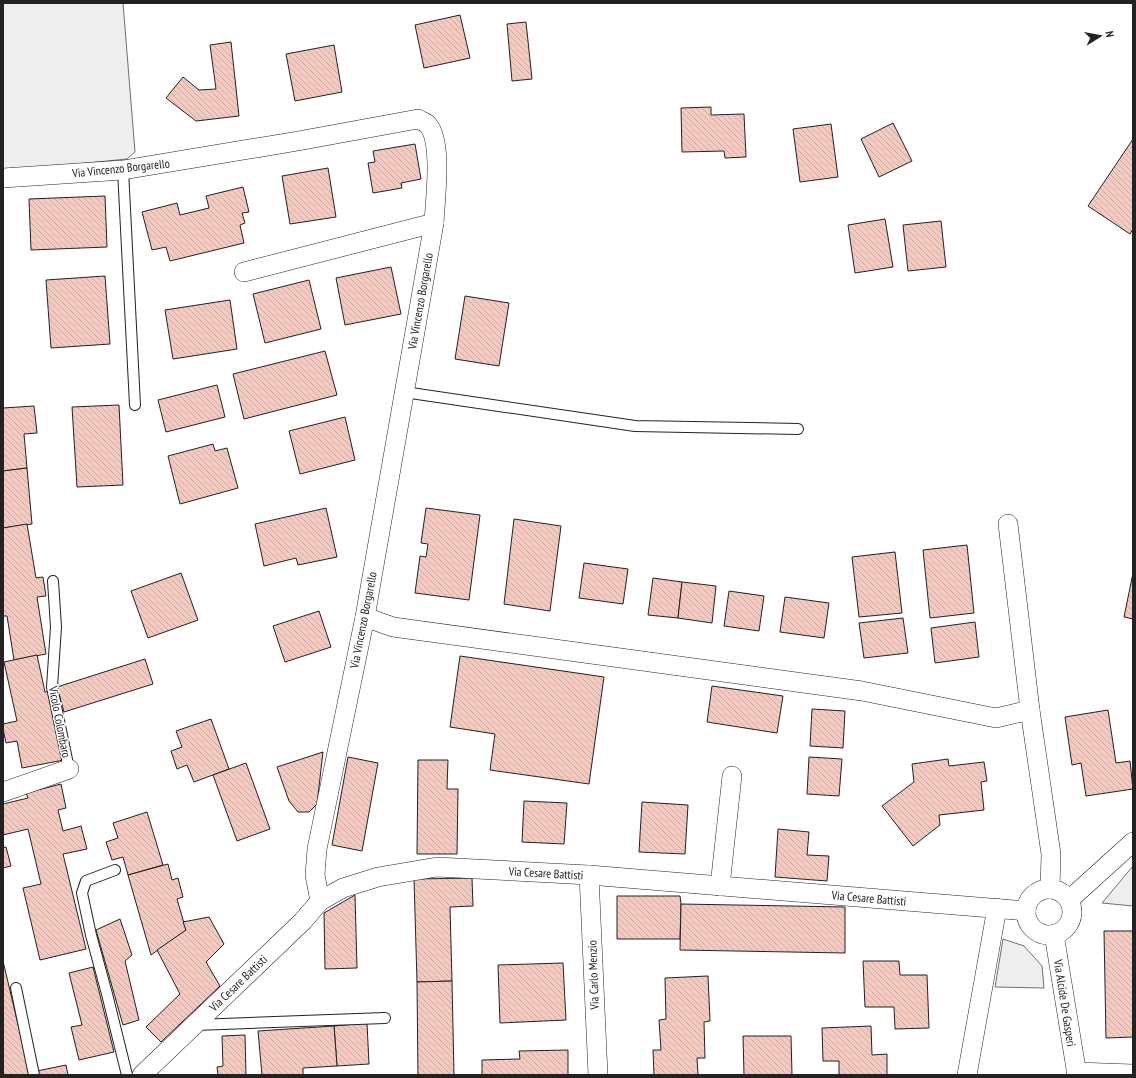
<svg xmlns="http://www.w3.org/2000/svg" width="1136" height="1078" viewBox="0 0 1136 1078" font-family="'PT Sans Narrow',sans-serif">
  <style>
    .green { fill: #eee; stroke: #6f6f6f }
    .building { fill: url(#building-back-hatch); stroke: #222 }
    .lines { fill: none; stroke-linecap: round; stroke-linejoin: round }
    .service-casing { stroke: #222; stroke-width: 12 }
    .minor-casing { stroke: #222; stroke-width: 20 }
    .service { stroke: #fff; stroke-width: 10 }
    .minor { stroke: #fff; stroke-width: 19 }
    .labels { text-anchor: middle; dominant-baseline: central; stroke-width: 3; stroke-linejoin: round; paint-order: stroke }
    .street-label { font-size: 12px; fill: #222; stroke: #fff }
  </style>
  <defs>
    <pattern id="building-back-hatch" width="6" height="6" patternUnits="userSpaceOnUse"><rect width="6" height="6" fill="#f3c9c0"/><path d="M-1 5l2 2M0 0l6 6M5-1l2 2" fill="none" stroke="#d0aca5"/></pattern>
  </defs>
  <rect width="100%" height="100%" fill="#fff"/>
  <g class="green">
    <path d="M3 3H123L135 152 127 159 7 171 3 168Z"/>
    <path d="M1133 866V906L1102 903Z"/>
    <path d="M1003 939 1024 946 1042 966 1044 988 995 987Z"/>
  </g>
  <g class="building">
    <path d="M460 15 470 58 424 68 415 25Z"/>
    <path d="M526 22 532 79 512 81 507 24Z"/>
    <path d="M231 42 239 116 196 121 166 98 183 77 199 90 216 89 210 45Z"/>
    <path d="M334 45 342 92 295 101 286 54Z"/>
    <path d="M711 107V115L744 114 746 157 725 158 724 151 682 152 681 108Z"/>
    <path d="M893 123 912 161 879 177 861 139Z"/>
    <path d="M831 124 838 177 800 182 793 129Z"/>
    <path d="M1133 139V229L1130 234 1088 206Z"/>
    <path d="M415 144 421 179 401 183 402 188 373 193 368 163 375 162 373 151Z"/>
    <path d="M328 168 336 217 290 224 282 176Z"/>
    <path d="M243 187 249 212 242 213 245 223 240 225 244 243 170 261 166 247 152 250 142 212 177 203 180 215 209 208 206 196Z"/>
    <path d="M105 196 107 247 31 250 29 199Z"/>
    <path d="M885 219 893 267 855 273 848 225Z"/>
    <path d="M941 221 946 267 908 271 903 225Z"/>
    <path d="M391 267 401 314 345 325 336 278Z"/>
    <path d="M105 276 110 344 51 348 46 280Z"/>
    <path d="M309 280 321 329 265 343 253 294Z"/>
    <path d="M465 296 509 303 499 366 455 359Z"/>
    <path d="M230 300 237 349 173 359 165 310Z"/>
    <path d="M325 351 337 395 244 419 233 374Z"/>
    <path d="M217 385 225 417 166 432 158 400Z"/>
    <path d="M119 405 123 485 77 487 72 407Z"/>
    <path d="M34 406 37 433 24 434 27 468 3 471V408Z"/>
    <path d="M345 417 355 460 300 474 289 431Z"/>
    <path d="M213 444 215 451 227 448 238 488 180 504 168 456Z"/>
    <path d="M27 468 32 524 3 528V471Z"/>
    <path d="M326 508 337 557 298 565 296 558 264 566 255 524Z"/>
    <path d="M426 508 480 515 469 600 415 593 420 556 426 557 428 544 421 543Z"/>
    <path d="M514 519 561 526 550 611 504 604Z"/>
    <path d="M27 524 36 578 43 577 46 596 37 597 46 654 14 660 7 616H3V528Z"/>
    <path d="M967 545 974 613 930 618 923 550Z"/>
    <path d="M895 552 902 613 859 617 852 557Z"/>
    <path d="M584 563 628 569 623 604 579 598Z"/>
    <path d="M181 573 198 620 148 638 131 591Z"/>
    <path d="M1133 573V619L1124 617Z"/>
    <path d="M653 578 682 582 678 618 648 615Z"/>
    <path d="M682 582 716 586 712 623 678 618Z"/>
    <path d="M729 591 764 596 759 631 724 626Z"/>
    <path d="M785 597 829 603 824 638 780 632Z"/>
    <path d="M319 611 331 647 285 662 273 626Z"/>
    <path d="M903 618 908 653 864 658 859 623Z"/>
    <path d="M975 622 979 657 935 663 931 628Z"/>
    <path d="M37 655 45 692 50 691 64 760 22 768 17 741 6 743 3 729V724L17 721 4 662Z"/>
    <path d="M460 656 604 677 589 784 490 770 495 734 450 727Z"/>
    <path d="M145 659 153 684 64 712 57 687Z"/>
    <path d="M712 686 783 696 777 733 707 722Z"/>
    <path d="M812 709 845 711 843 748 810 746Z"/>
    <path d="M1108 710 1116 763 1130 761 1133 789 1086 796 1081 763 1072 765 1065 717Z"/>
    <path d="M211 719 229 769 194 782 187 765 177 769 171 751 182 747 176 731Z"/>
    <path d="M323 752 317 804 309 812H298L289 801 277 767Z"/>
    <path d="M348 757 378 763 362 851 332 845Z"/>
    <path d="M809 757 842 759 839 796 807 794Z"/>
    <path d="M948 759 949 766 984 762 987 781 981 782 984 810 939 815 940 825 913 846 882 806 914 782 912 764Z"/>
    <path d="M418 760H448L447 789H458L457 854H417Z"/>
    <path d="M246 763 270 829 237 841 213 775Z"/>
    <path d="M61 784 66 808 58 810 63 831 81 826 87 849 63 854 86 949 40 960 23 888 41 884 28 829 3 835V804L28 798 26 793Z"/>
    <path d="M524 801 567 803 564 844 522 842Z"/>
    <path d="M642 802 688 805 685 854 639 852Z"/>
    <path d="M147 812 163 865 128 875 123 857 112 860 106 842 118 838 113 823Z"/>
    <path d="M778 829 809 832 807 855 829 856 827 881 775 877Z"/>
    <path d="M6 847 11 866 3 868V848Z"/>
    <path d="M168 864 172 880 178 878 183 897 177 899 186 930 151 955 128 875Z"/>
    <path d="M472 878 473 906 450 907 452 981 417 982 414 879Z"/>
    <path d="M355 895 357 968 325 969 324 913Z"/>
    <path d="M617 896H680L681 904 680 939H617Z"/>
    <path d="M681 904 845 907V953L680 950Z"/>
    <path d="M209 917 224 944 206 962 220 986 161 1042 146 1027 180 994 157 950 186 930 183 922Z"/>
    <path d="M120 919 132 955 125 961 139 1020 123 1025 96 930Z"/>
    <path d="M1104 931H1133V1037L1106 1038Z"/>
    <path d="M3 961 30 1075H3Z"/>
    <path d="M863 961H899L900 975H927L929 1028 895 1029 894 1007H865Z"/>
    <path d="M563 963 566 1020 500 1023 498 965Z"/>
    <path d="M93 967 114 1052 79 1060 71 1027 82 1025 69 973Z"/>
    <path d="M708 976 710 1021 704 1022 705 1058H697L698 1075H654L653 1050H661L659 1020 666 1019 665 978Z"/>
    <path d="M452 981 454 1075H418L417 982Z"/>
    <path d="M367 1023 369 1064 337 1066 334 1026Z"/>
    <path d="M334 1026 337 1066 303 1068V1075H262L258 1031Z"/>
    <path d="M871 1026 872 1055 887 1054V1075H839V1061H823L822 1028Z"/>
    <path d="M245 1035 246 1075H218L217 1067 223 1066 222 1036Z"/>
    <path d="M743 1036H791L792 1075H744Z"/>
    <path d="M568 1050V1075H482V1060L520 1059 519 1051Z"/>
    <path d="M66 1065 68 1075H37V1071Z"/>
  </g>
  <g class="lines">
    <defs>
      <g id="service">
        <path d="M123 170 135 405"/>
        <path d="M404 392 635 426 798 429"/>
        <path d="M53 581 56 627 52 687 69 769"/>
        <path d="M115 870 86 881 82 893 91 935 107 994 127 1075"/>
        <path d="M16 988 34 1075"/>
        <path d="M195 1025 385 1018"/>
      </g>
      <g id="minor">
        <path d="M3 178 123 170 298 141 418 119C421 121 426 122 428 125 443 142 435 201 434 223L365 617 317 849 315 875 320 901"/>
        <path d="M244 272 434 223"/>
        <path d="M1008 524 1030 710 1051 854 1050 889"/>
        <path d="M365 617 393 627 862 691 996 718 1030 710"/>
        <path d="M3 792 69 769"/>
        <path d="M589 875 598 1075"/>
        <path d="M720 886 732 776"/>
        <circle cx="1049" cy="912" r="23"/>
        <path d="M1069 900 1133 842"/>
        <path d="M1054 934 1077 1075"/>
        <path d="M1076 1072 1133 1074"/>
        <path d="M142 1075 303 921 320 901 343 888 378 877 437 867 589 875 1026 911"/>
        <path d="M967 1075 997 908"/>
      </g>
    </defs>
    <use href="#service" class="service-casing"/>
    <use href="#minor" class="minor-casing"/>
    <use href="#service" class="service"/>
    <use href="#minor" class="minor"/>
  </g>
  <g class="labels">
    <g class="street-label">
      <text transform="translate(121 168) rotate(-6)">Via Vincenzo Borgarello</text>
      <text transform="translate(420 301) rotate(-80)">Via Vincenzo Borgarello</text>
      <text transform="translate(363 620) rotate(-79)">Via Vincenzo Borgarello</text>
      <text transform="translate(60 722) rotate(79)">Vicolo Colombaro</text>
      <text transform="translate(546 873) rotate(3)">Via Cesare Battisti</text>
      <text transform="translate(869 898) rotate(5)">Via Cesare Battisti</text>
      <text transform="translate(593 975) rotate(-92)">Via Carlo Menzio</text>
      <text transform="translate(238 983) rotate(-44)">Via Cesare Battisti</text>
      <text transform="translate(1065 1003) rotate(81)">Via Alcide De Gasperi</text>
    </g>
  </g>
  <rect width="1136" height="1078" fill="none" stroke="#222222" stroke-width="8"/>
  <g transform="translate(1100 36) rotate(79)" stroke="#ffffff" stroke-width="3" paint-order="stroke">
  <path d="M0-3L7 15L0 10L-7 15Z" fill="#222222"/>
  <text y="-6" font-size="11" font-weight="bold" text-anchor="middle" fill="#222222">N</text>
  </g>
</svg>
